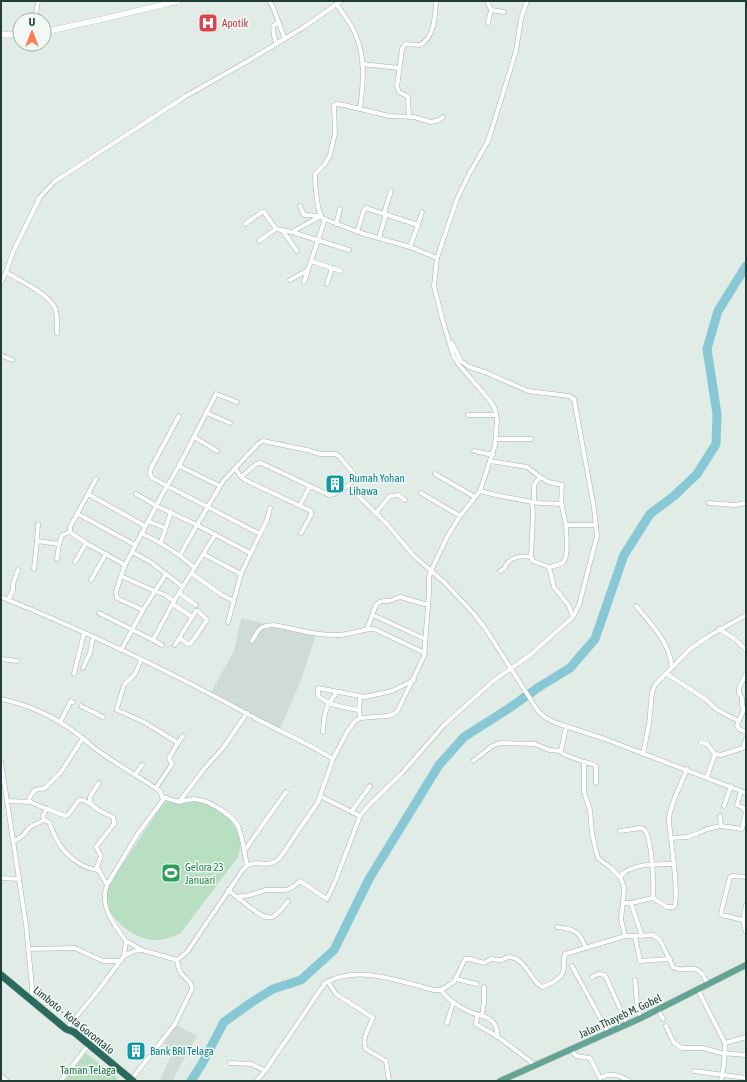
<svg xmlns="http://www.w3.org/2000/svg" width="747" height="1082" viewBox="0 0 747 1082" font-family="'Asap Condensed',sans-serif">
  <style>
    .built { fill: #cfdcd6 }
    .green { fill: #b9dfc3 }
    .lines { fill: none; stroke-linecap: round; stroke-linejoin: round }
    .river { stroke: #87c8d4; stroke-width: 9 }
    .street-casing { stroke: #a4b4ae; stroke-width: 5 }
    .secondary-casing { stroke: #9fb9b0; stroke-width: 6 }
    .primary-casing { stroke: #c1c9c7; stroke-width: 7 }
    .highway-casing { stroke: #c1c9c7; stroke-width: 8 }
    .street { stroke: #fff; stroke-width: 4 }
    .secondary { stroke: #fff; stroke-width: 5.5 }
    .primary { stroke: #64a494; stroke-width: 6 }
    .highway { stroke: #2b6b5e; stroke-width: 7 }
    .labels { text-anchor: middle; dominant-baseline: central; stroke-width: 3; stroke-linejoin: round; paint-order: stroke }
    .health-label { font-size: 11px; fill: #be3a42; stroke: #f2f9f5; text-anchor: start }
    .culture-label { font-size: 11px; fill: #0d838f; stroke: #f2f9f5; text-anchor: start }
    .leisure-label { font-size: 11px; fill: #27864d; stroke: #f2f9f5; text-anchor: start }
    .street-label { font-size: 11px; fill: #213e36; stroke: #f2f9f5 }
    .park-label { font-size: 11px; fill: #297747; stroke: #f2f9f5 }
  </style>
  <rect width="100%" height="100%" fill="#e1ece7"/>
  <g class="built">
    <path d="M241 618 316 635 301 680 280 729 211 692 234 651Z"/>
    <path d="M176 1025 197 1036 172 1081H161L160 1080 174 1049 164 1044Z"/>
  </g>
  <g class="green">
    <path d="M196 798C216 806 237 818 240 842 241 847 239 852 238 857L180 934C172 937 164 940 155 940 136 940 111 921 106 902 106 898 106 893 106 889L164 802Z"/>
    <path d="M86 1053 118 1078 115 1081H64Z"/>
  </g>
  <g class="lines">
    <path class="river" d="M191 1081 203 1062 224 1022 252 1002 273 989 301 980 334 950 369 879 439 765 464 737 508 709 539 687 570 668 595 639 624 555 650 514 674 496 697 474 716 444 717 414 707 349 718 311 746 266"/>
    <defs>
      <g id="street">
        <path d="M269 1 273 7 285 39"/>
        <path d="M487 1 491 10 488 23"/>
        <path d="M337 5C344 15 352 24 356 36 366 59 363 85 360 109"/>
        <path d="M491 10 504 12"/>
        <path d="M35 20 38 1"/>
        <path d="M277 44 274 36 273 26 279 22"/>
        <path d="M362 64 399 68"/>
        <path d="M409 117 408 98 407 96 399 92 397 87 402 49 405 44 420 45C435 37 435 16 436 1"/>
        <path d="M300 206 304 215 321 216"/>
        <path d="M384 213 391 191"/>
        <path d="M245 224 262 212H264L276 229 292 232 321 216"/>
        <path d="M336 224 340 209"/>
        <path d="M418 225 422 212"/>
        <path d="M283 231 297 251"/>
        <path d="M292 232 349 250"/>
        <path d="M357 232 364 210 366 208 418 225 410 247"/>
        <path d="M379 238 386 214"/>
        <path d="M259 241 276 229"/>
        <path d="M437 258 410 247 361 233 322 218C317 210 315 185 315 176V174L325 164 330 155 335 133 334 106 336 104 344 105 389 116 414 117 431 122 439 120 443 117"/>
        <path d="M311 261 341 271"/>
        <path d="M6 272C20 281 48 293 55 308 58 316 57 325 57 333"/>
        <path d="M290 280 308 270"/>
        <path d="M304 282 325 219"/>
        <path d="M1 283 6 272 13 252 40 197 54 182 186 96 248 61 304 27 341 1"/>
        <path d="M327 284 332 268"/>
        <path d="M452 343 461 361 469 367 485 372 528 391 569 396 574 399 594 508 597 536 579 605 573 617"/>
        <path d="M1 355 12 360"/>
        <path d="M207 413 230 423"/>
        <path d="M468 415H496"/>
        <path d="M179 416 151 468 150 474 152 478 260 534 267 520 270 508"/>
        <path d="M194 437 217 451"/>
        <path d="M496 439H531"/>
        <path d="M474 451 493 455"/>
        <path d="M490 461 527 467 540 477 549 482 562 485 561 502 566 525H596"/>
        <path d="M179 466 220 486 224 480 259 443 263 441 268 442 307 450 320 454H335L339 456 353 473 354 478 348 486"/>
        <path d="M235 468 241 477 256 464 261 463 329 495 334 494 341 488 348 486 387 524 413 555 445 583 474 614 485 628 538 711 546 718 556 723 605 739 746 793"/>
        <path d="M435 474 475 497"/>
        <path d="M241 477 245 480 311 511V515L301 533"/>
        <path d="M96 479 88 494 145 526"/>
        <path d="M421 493 460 516"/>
        <path d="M88 494 70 527V532L86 543 125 565"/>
        <path d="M136 494 157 506 197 525 220 486"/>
        <path d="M532 502 540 503 562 504"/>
        <path d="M534 502V485L540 477"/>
        <path d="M709 503 735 505 746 503"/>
        <path d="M300 505 310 486"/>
        <path d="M376 513 390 496 398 495 405 500"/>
        <path d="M78 514 135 545"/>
        <path d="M148 521 165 528"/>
        <path d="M38 524 37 541 59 544 62 535 70 532"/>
        <path d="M141 533C162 543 177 552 195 568"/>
        <path d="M161 542 171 512"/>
        <path d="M132 552 149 561 183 587"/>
        <path d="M203 554 241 574"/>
        <path d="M180 555 197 525 250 553"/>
        <path d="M57 559 59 544"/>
        <path d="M75 562 86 543"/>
        <path d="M549 567C553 566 562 565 564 561 569 554 566 533 566 525"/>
        <path d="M34 569 37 541"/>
        <path d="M500 571 504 569C508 558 519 555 531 557"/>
        <path d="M191 573 222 595 234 601"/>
        <path d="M166 574 155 591 165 595 174 601 215 535"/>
        <path d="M121 576 116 592 117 598 143 610"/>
        <path d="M91 580 106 554"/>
        <path d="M179 593 196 605"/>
        <path d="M1 597C88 632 173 673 255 718 281 732 308 743 333 759"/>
        <path d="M8 600 13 590V584L18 570"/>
        <path d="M173 604 192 617"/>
        <path d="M636 606C652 625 670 643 672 668"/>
        <path d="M99 613 153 640 174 601"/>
        <path d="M373 615 425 639"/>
        <path d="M228 622 241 574 260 534"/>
        <path d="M367 629 376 605C380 600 383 601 389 601 393 600 396 598 400 597L428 605"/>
        <path d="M719 629 736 640 746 650"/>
        <path d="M153 640 162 645"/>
        <path d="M252 641C260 628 259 626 274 625 296 629 317 636 340 635 352 634 362 629 374 629L425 653"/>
        <path d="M175 645 196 611H198L207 620 191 643 188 644 179 638"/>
        <path d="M121 650 143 610 155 591 121 576 125 565 163 493 179 466 216 394 237 402"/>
        <path d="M1 659 17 661"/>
        <path d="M141 660 135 674 124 685 117 708V710L144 722 178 743 169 758 172 764 156 788"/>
        <path d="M83 668 90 653 93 637"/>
        <path d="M74 674 84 633"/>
        <path d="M667 674 707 700C714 710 727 715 739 721"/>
        <path d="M746 674 739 688V693L742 698V705L744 709 737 725 739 729 746 732"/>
        <path d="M360 697 359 710 360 718"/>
        <path d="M1 699C27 704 55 717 76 733 82 737 87 742 93 747 114 763 138 776 160 791L163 800 137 835 107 885C99 907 114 924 126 941L124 956 97 992 66 1029"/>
        <path d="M81 706 103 717"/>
        <path d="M359 710C345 708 328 705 318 696V688L365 697 392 691 414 680"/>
        <path d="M60 722 71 701 73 702"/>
        <path d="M566 727 561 751 563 754 584 762V792L590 810 592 833 596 851 598 858 603 862 611 868 620 877 624 887 623 903H631L653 898"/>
        <path d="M323 732C324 712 325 708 337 692"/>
        <path d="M701 742 707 744 715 754 721 755 743 748 746 739"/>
        <path d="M178 743 183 736"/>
        <path d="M643 754 649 724 652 692 655 685 690 649 709 636 746 615"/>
        <path d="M473 761 492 746 500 743 535 744 549 750 561 751"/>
        <path d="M1 762 26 925 32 987 31 1000"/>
        <path d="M584 762 593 764 596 766V783"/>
        <path d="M135 775 142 765"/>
        <path d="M707 777 715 754"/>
        <path d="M99 783C96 788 92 792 90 797 87 807 106 814 113 817L114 820V824L96 847 101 856 97 867 107 885"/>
        <path d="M320 796 360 816"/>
        <path d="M163 797 179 802 204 769 223 748 247 713"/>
        <path d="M7 801 31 802"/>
        <path d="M179 802C186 800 193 798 200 800 211 802 233 816 238 826 243 838 244 852 247 865"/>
        <path d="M724 806 731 786"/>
        <path d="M47 809 66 816 68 815 79 800H83L92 805"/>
        <path d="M351 812 370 786"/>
        <path d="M720 816 721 826"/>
        <path d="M44 820 43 815 47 809 30 802 29 798 35 790 45 788 61 772 83 738"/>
        <path d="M620 831 641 828 645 830C652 842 654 883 653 898L667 907H674C680 899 670 836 669 821 668 809 682 782 687 769"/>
        <path d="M670 838 687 837 696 834 707 829 721 826 742 829 746 812 744 808 737 805 741 791"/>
        <path d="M14 841C23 837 23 835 29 828 32 825 40 823 44 820L49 822C52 828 54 836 58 842 65 855 83 869 98 870"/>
        <path d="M244 851 286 792"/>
        <path d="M620 877C630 863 657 864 673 864"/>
        <path d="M1 878 19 879"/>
        <path d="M228 890 237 897 250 895 266 890H286L293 887 300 881 327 899 335 882 360 816 368 806 402 773 444 725 493 681 530 655 573 617 569 606 554 587 549 567 533 561 531 557 533 514 532 502 496 495 480 491"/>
        <path d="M237 897C244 902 264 921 272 917 279 914 284 906 288 901"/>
        <path d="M623 903 621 919 625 936"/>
        <path d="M631 903 642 936"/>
        <path d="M746 905 743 920 746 932"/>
        <path d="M743 920 722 915 721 913 730 877 732 876 746 877"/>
        <path d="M557 927C575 929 579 931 586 948"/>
        <path d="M635 936 640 961 670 959"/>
        <path d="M126 941 142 950 177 960"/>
        <path d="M28 949 75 948 103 961H120"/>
        <path d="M124 956 134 951 142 950"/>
        <path d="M572 966 608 1032"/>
        <path d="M592 977 598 974 605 975 627 1024"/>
        <path d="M456 979 477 984"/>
        <path d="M635 980C637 993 635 1007 641 1018"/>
        <path d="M328 982 336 994 373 1018C369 1027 361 1040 366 1049L386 1061 389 1081"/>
        <path d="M441 990 454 982 465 959H470L484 963 491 959C494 959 497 960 500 960 504 960 506 957 510 957 526 959 532 983 542 987 551 984 563 978 564 968 564 963 563 959 565 954L625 936 653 935 660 940 673 967C681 973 694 964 701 973 704 976 706 981 708 984"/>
        <path d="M698 990 725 1043 724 1064 721 1081"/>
        <path d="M658 1010 663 1019"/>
        <path d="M477 1015 476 1024 498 1037 530 1061 534 1066"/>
        <path d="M482 1015 484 1002V987"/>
        <path d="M447 1023 453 1003"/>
        <path d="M666 1026 674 1043 682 1048H703L721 1053 746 1055"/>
        <path d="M725 1043 746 1037"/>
        <path d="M571 1049 576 1056 590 1058 600 1078C612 1072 618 1075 629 1081"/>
        <path d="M230 1063 252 1064 265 1071 256 1081"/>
        <path d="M265 1071 325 983C359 964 400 982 434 990H441C448 1000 457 1006 468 1011 477 1016 490 1015 495 1025 497 1028 497 1033 498 1037"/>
        <path d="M694 1071 746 1078"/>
        <path d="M1 1076 7 1081"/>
        <path d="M131 1080 175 1024 192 989C192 981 185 979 181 973 178 969 178 965 177 960L187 952 244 868C256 857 266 870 279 859L318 802 333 759 347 732 355 721 360 718 388 716 394 714 398 710 424 656 429 594V577L431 571 447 537 460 516 480 491 495 445 497 420 495 409 491 402 480 389 459 365 453 355 442 318 434 286 437 258 457 199 469 174 487 143 491 132 516 51 521 19 527 1"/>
        <path d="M61 1081 86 1048"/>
      </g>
      <g id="secondary">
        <path d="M44 32 103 19 178 1"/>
        <path d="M1 35 20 34"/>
      </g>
      <path id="primary" d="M500 1081 641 1018 746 965"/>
      <path id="highway" d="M1 975 66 1029 74 1032 133 1081"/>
    </defs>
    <use href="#street" class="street-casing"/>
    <use href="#secondary" class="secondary-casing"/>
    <use href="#primary" class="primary-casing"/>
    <use href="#highway" class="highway-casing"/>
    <use href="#street" class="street"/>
    <use href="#secondary" class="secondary"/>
    <use href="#primary" class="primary"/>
    <use href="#highway" class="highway"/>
  </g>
  <defs>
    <symbol id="hospital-square" viewBox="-11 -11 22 22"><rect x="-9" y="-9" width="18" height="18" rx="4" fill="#e0444e" stroke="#f2f9f5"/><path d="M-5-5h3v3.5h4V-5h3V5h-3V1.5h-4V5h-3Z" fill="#fff"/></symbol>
    <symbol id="building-square" viewBox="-11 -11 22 22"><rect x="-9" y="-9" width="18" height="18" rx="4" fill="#0f9aa8" stroke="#f2f9f5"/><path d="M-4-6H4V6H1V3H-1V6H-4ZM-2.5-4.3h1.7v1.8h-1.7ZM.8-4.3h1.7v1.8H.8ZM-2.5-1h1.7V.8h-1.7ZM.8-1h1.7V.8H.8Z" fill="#fff"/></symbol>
    <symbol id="stadium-square" viewBox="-11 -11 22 22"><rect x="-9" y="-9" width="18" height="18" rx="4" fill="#2e9e5b" stroke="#f2f9f5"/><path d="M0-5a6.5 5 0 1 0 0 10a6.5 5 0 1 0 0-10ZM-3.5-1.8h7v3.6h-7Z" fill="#fff"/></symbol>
  </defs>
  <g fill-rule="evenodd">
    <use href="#hospital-square" x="197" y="12" width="22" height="22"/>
    <use href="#building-square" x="324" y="473" width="22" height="22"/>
    <use href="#stadium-square" x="160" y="862" width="22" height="22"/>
    <use href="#building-square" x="125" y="1040" width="22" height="22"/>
  </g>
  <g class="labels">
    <g class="health-label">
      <text x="222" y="23">Apotik</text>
    </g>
    <g class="culture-label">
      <text x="349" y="478">Rumah Yohan<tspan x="349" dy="13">Lihawa</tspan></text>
      <text x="150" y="1051">Bank BRI Telaga</text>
    </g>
    <g class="leisure-label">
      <text x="185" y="867">Gelora 23<tspan x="185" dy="13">Januari</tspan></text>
    </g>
    <g class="street-label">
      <text transform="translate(620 1016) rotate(-25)">Jalan Thayeb M. Gobel</text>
      <text transform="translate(74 1020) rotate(39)">Limboto - Kota Gorontalo</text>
    </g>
    <g class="park-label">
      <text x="88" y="1070">Taman Telaga</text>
    </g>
  </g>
  <rect width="747" height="1082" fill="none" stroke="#213e36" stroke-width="4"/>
  <g transform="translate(32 32)"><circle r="19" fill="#f2f9f5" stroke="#9eaea9"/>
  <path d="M0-3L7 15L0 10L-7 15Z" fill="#f87d54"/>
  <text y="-6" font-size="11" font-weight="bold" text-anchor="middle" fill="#213e36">U</text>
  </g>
</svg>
